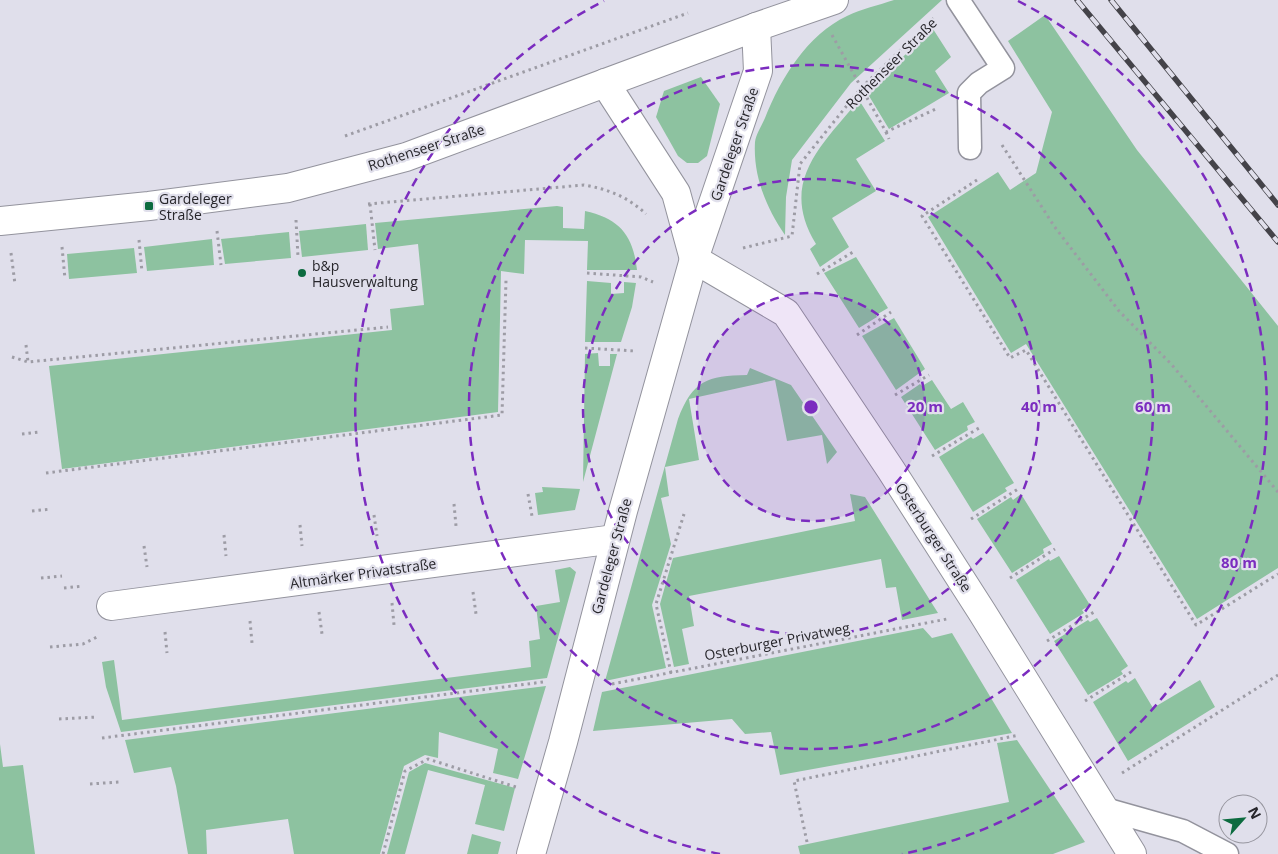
<svg xmlns="http://www.w3.org/2000/svg" width="1278" height="854" viewBox="0 0 1278 854" font-family="'Open Sans',sans-serif">
  <style>
    .green { fill: #8dc2a0 }
    .lines { fill: none; stroke-linecap: round; stroke-linejoin: round }
    .service-casing { stroke: #93939d; stroke-width: 25 }
    .minor-casing { stroke: #93939d; stroke-width: 30 }
    .tertiary-casing { stroke: #93939d; stroke-width: 30 }
    .path { stroke: #9d9ca5; stroke-width: 3; stroke-dasharray: 2.5 4; stroke-linecap: butt }
    .service { stroke: #fff; stroke-width: 22 }
    .minor { stroke: #fff; stroke-width: 28 }
    .tertiary { stroke: #fff; stroke-width: 28 }
    .rail-casing { stroke: #444349; stroke-width: 5.5 }
    .rail { stroke: #e0dfeb; stroke-width: 4; stroke-dasharray: 11; stroke-linecap: butt }
    .ring { fill: none; stroke: #7b2cbf; stroke-width: 2.5; stroke-dasharray: 9 6 }
    .poi-dot { fill: #0c6b3f; stroke: #e0dfeb; stroke-width: 2 }
    .labels { text-anchor: middle; dominant-baseline: central; stroke-width: 4.5; stroke-linejoin: round; paint-order: stroke }
    .street-label { font-size: 14px; fill: #27262b; stroke: #e0dfeb }
    .poi-label { font-size: 14px; fill: #27262b; stroke: #e0dfeb; text-anchor: start }
    .centre { fill: #7b2cbf; stroke: #e0dfeb; stroke-width: 2.5 }
    .ring-label { font-size: 15px; text-anchor: middle; font-weight: bold; fill: #7b2cbf; stroke: #e0dfeb; stroke-width: 4.5; stroke-linejoin: round; paint-order: stroke }
  </style>
  <rect width="100%" height="100%" fill="#e0dfeb"/>
  <g class="green">
    <path d="M894 0H942L851 83 792 160 786 197 785 235C766 207 753 176 755 142 756 134 762 125 765 118 781 78 807 35 847 16 861 9 879 5 894 0Z"/>
    <path d="M1045 15 1137 150 1278 326V568L1197 619 1026 344 1011 353 928 217 998 172 1010 190 1036 173 1052 112 1008 41Z"/>
    <path d="M933 29 951 57 935 71 949 93 889 129 866 91Z"/>
    <path d="M701 77 720 104 707 156 698 163H687L678 156 656 117 664 91Z"/>
    <path d="M859 100 885 141 856 159 876 191 832 218 849 247 820 267 810 249 816 244C778 182 822 145 859 100Z"/>
    <path d="M557 206 563 207V228L584 229 585 211C620 219 633 235 637 270H587L588 241 525 240 524 274 501 271 498 412 62 469 49 366 392 330 390 309 424 305 418 244 378 249 375 223Z"/>
    <path d="M366 224 368 250 302 257 299 231Z"/>
    <path d="M289 232 291 258 225 264 221 239Z"/>
    <path d="M212 239 214 265 147 271 144 247Z"/>
    <path d="M134 248 137 273 69 279 67 254Z"/>
    <path d="M856 257 888 308 876 315 877 317 859 328 824 273Z"/>
    <path d="M587 281 611 283V294L624 293V282L636 283 632 307 621 342H585Z"/>
    <path d="M894 318 925 369 896 390 862 336Z"/>
    <path d="M598 353 599 366H610V354H617L583 482 585 354Z"/>
    <path d="M750 368 791 385 837 452 827 464 822 435 787 441 775 380 689 399 699 460 665 467 669 496 661 498 671 544 652 605 666 668 605 681 678 419C693 380 707 376 747 375Z"/>
    <path d="M932 380 951 409 963 402 975 422 967 426 968 430 935 450 901 397 920 384 922 386Z"/>
    <path d="M983 433 1014 483 1005 488 1007 491 973 512 939 457 971 437 973 439Z"/>
    <path d="M542 487 580 489 575 510 538 515 535 493 543 492Z"/>
    <path d="M850 494 865 497 938 613 902 620 896 587 886 588 881 559 689 596 694 626 682 629 689 664 674 667 660 604 673 558 855 521Z"/>
    <path d="M1021 494 1052 544 1043 549 1044 553 1012 573 977 519 1011 497 1013 500Z"/>
    <path d="M1059 556 1090 605 1082 610 1084 613 1050 634 1016 580 1049 559 1050 561Z"/>
    <path d="M570 567 576 572 547 678 121 732 106 687 102 662 114 660 122 720 531 667 529 641 540 639 536 606 560 602 555 570Z"/>
    <path d="M1097 618 1128 666 1121 671 1123 674 1088 695 1054 641 1088 620 1090 622Z"/>
    <path d="M923 628 932 638 952 633 1012 733 780 775 771 732 745 734 732 719 593 731 602 692Z"/>
    <path d="M1135 678 1153 708 1200 680 1215 707 1128 761 1093 702 1126 681 1128 683Z"/>
    <path d="M546 686 518 779 493 773 498 749 439 732 438 758 425 755 404 766 380 854H294L288 819 206 830 207 854H188L176 786 171 767 134 773 125 740Z"/>
    <path d="M1017 740 1085 842 1053 854H800L798 846 1009 802 997 743Z"/>
    <path d="M0 744 3 767 23 765 35 854H0Z"/>
    <path d="M425 763 515 788 504 831 475 824 485 785 428 770 405 854H387L409 772Z"/>
    <path d="M472 834 501 842 498 854H467Z"/>
  </g>
  <g class="lines">
    <defs>
      <g id="service">
        <path d="M958 0 1003 68 979 83 969 93 970 148"/>
        <path d="M1105 809 1183 831 1227 854"/>
      </g>
      <g id="minor">
        <path d="M605 83 676 193 694 259"/>
        <path d="M694 259 786 313 891 470 982 612 1132 854"/>
        <path d="M111 606 615 539"/>
        <path d="M531 854 563 742 623 511 694 259 758 71 756 27"/>
      </g>
      <path id="tertiary" d="M0 221 149 206 288 188 406 157 756 27 834 0"/>
    </defs>
    <use href="#service" class="service-casing"/>
    <use href="#minor" class="minor-casing"/>
    <use href="#tertiary" class="tertiary-casing"/>
    <g class="path">
      <path d="M832 35 886 132 938 108"/>
      <path d="M886 132 889 139"/>
      <path d="M345 136 688 13"/>
      <path d="M1002 145 1054 226 1119 311 1172 365 1278 492"/>
      <path d="M977 180 922 216 1010 358 1026 350 1196 625 1278 574"/>
      <path d="M368 204 584 185C608 189 628 197 646 214"/>
      <path d="M370 204 375 250"/>
      <path d="M296 220 298 257"/>
      <path d="M217 231 221 265"/>
      <path d="M139 240 142 272"/>
      <path d="M62 247 65 279"/>
      <path d="M743 248 792 236 800 164 861 88 934 18"/>
      <path d="M11 253 15 284"/>
      <path d="M587 273 641 277 653 282"/>
      <path d="M817 274 853 252"/>
      <path d="M857 335 891 312"/>
      <path d="M26 345 28 362"/>
      <path d="M585 348 635 351"/>
      <path d="M12 357 28 362 388 327"/>
      <path d="M895 395 929 375"/>
      <path d="M22 434 39 432"/>
      <path d="M932 456 979 428"/>
      <path d="M46 473 502 415 506 280"/>
      <path d="M528 494 532 516"/>
      <path d="M454 504 456 526"/>
      <path d="M32 511 51 509"/>
      <path d="M374 515 377 536"/>
      <path d="M971 519 1018 489"/>
      <path d="M300 525 302 546"/>
      <path d="M224 535 226 556"/>
      <path d="M144 546 147 567"/>
      <path d="M41 578 62 576"/>
      <path d="M1010 578 1055 549"/>
      <path d="M64 588 83 586"/>
      <path d="M473 592 476 614"/>
      <path d="M392 603 394 625"/>
      <path d="M319 612 322 634"/>
      <path d="M250 621 252 643"/>
      <path d="M165 632 167 653"/>
      <path d="M1047 641 1094 612"/>
      <path d="M50 647 83 644 97 637"/>
      <path d="M671 673 656 604 684 514"/>
      <path d="M612 684 947 619"/>
      <path d="M1085 701 1131 672"/>
      <path d="M59 719 97 717"/>
      <path d="M102 738 543 682"/>
      <path d="M1122 773 1278 675"/>
      <path d="M90 784 119 782"/>
      <path d="M807 842 794 781 1019 735"/>
      <path d="M383 854 405 771 428 759 516 787"/>
    </g>
    <use href="#service" class="service"/>
    <use href="#minor" class="minor"/>
    <use href="#tertiary" class="tertiary"/>
    <defs>
      <g id="rail">
        <path d="M1077 0 1278 242"/>
        <path d="M1111 0 1278 205"/>
      </g>
    </defs>
    <use href="#rail" class="rail-casing"/>
    <use href="#rail" class="rail"/>
  </g>
  <circle cx="811" cy="407" r="114" fill="#7b2cbf" fill-opacity=".12"/>
  <g class="ring">
    <circle cx="811" cy="407" r="114"/>
    <circle cx="811" cy="407" r="228"/>
    <circle cx="811" cy="407" r="342"/>
    <path d="M720 854A456 456 0 0 1 604 1M1018 1A456 456 0 0 1 902 854"/>
  </g>
  <g class="poi-dot">
    <rect x="144" y="201" width="10" height="10" rx="2.5"/>
    <circle cx="302" cy="273" r="5"/>
  </g>
  <g class="labels">
    <g class="street-label">
      <text transform="translate(891 63) rotate(-45)">Rothenseer Straße</text>
      <text transform="translate(734 144) rotate(-71)">Gardeleger Straße</text>
      <text transform="translate(426 147) rotate(-18)">Rothenseer Straße</text>
      <text transform="translate(934 537) rotate(57)">Osterburger Straße</text>
      <text transform="translate(611 556) rotate(-75)">Gardeleger Straße</text>
      <text transform="translate(363 573) rotate(-8)">Altmärker Privatstraße</text>
      <text transform="translate(777 641) rotate(-11)">Osterburger Privatweg</text>
    </g>
    <g class="poi-label">
      <text x="159" y="198">Gardeleger<tspan x="159" dy="16">Straße</tspan></text>
      <text x="312" y="265">b&amp;p<tspan x="312" dy="16">Hausverwaltung</tspan></text>
    </g>
  </g>
  <circle cx="811" cy="407" r="8" class="centre"/>
  <g class="ring-label">
    <text x="925" y="412">20 m</text>
    <text x="1039" y="412">40 m</text>
    <text x="1153" y="412">60 m</text>
    <text x="1239" y="568">80 m</text>
  </g>
  <g transform="translate(1243 819) rotate(63)"><circle r="24" fill="#e0dfeb" stroke="#96959e"/>
  <path d="M0-4L9 19L0 12L-9 19Z" fill="#0c6b3f"/>
  <text y="-8" font-size="14" font-weight="bold" text-anchor="middle" fill="#27262b">N</text>
  </g>
</svg>
